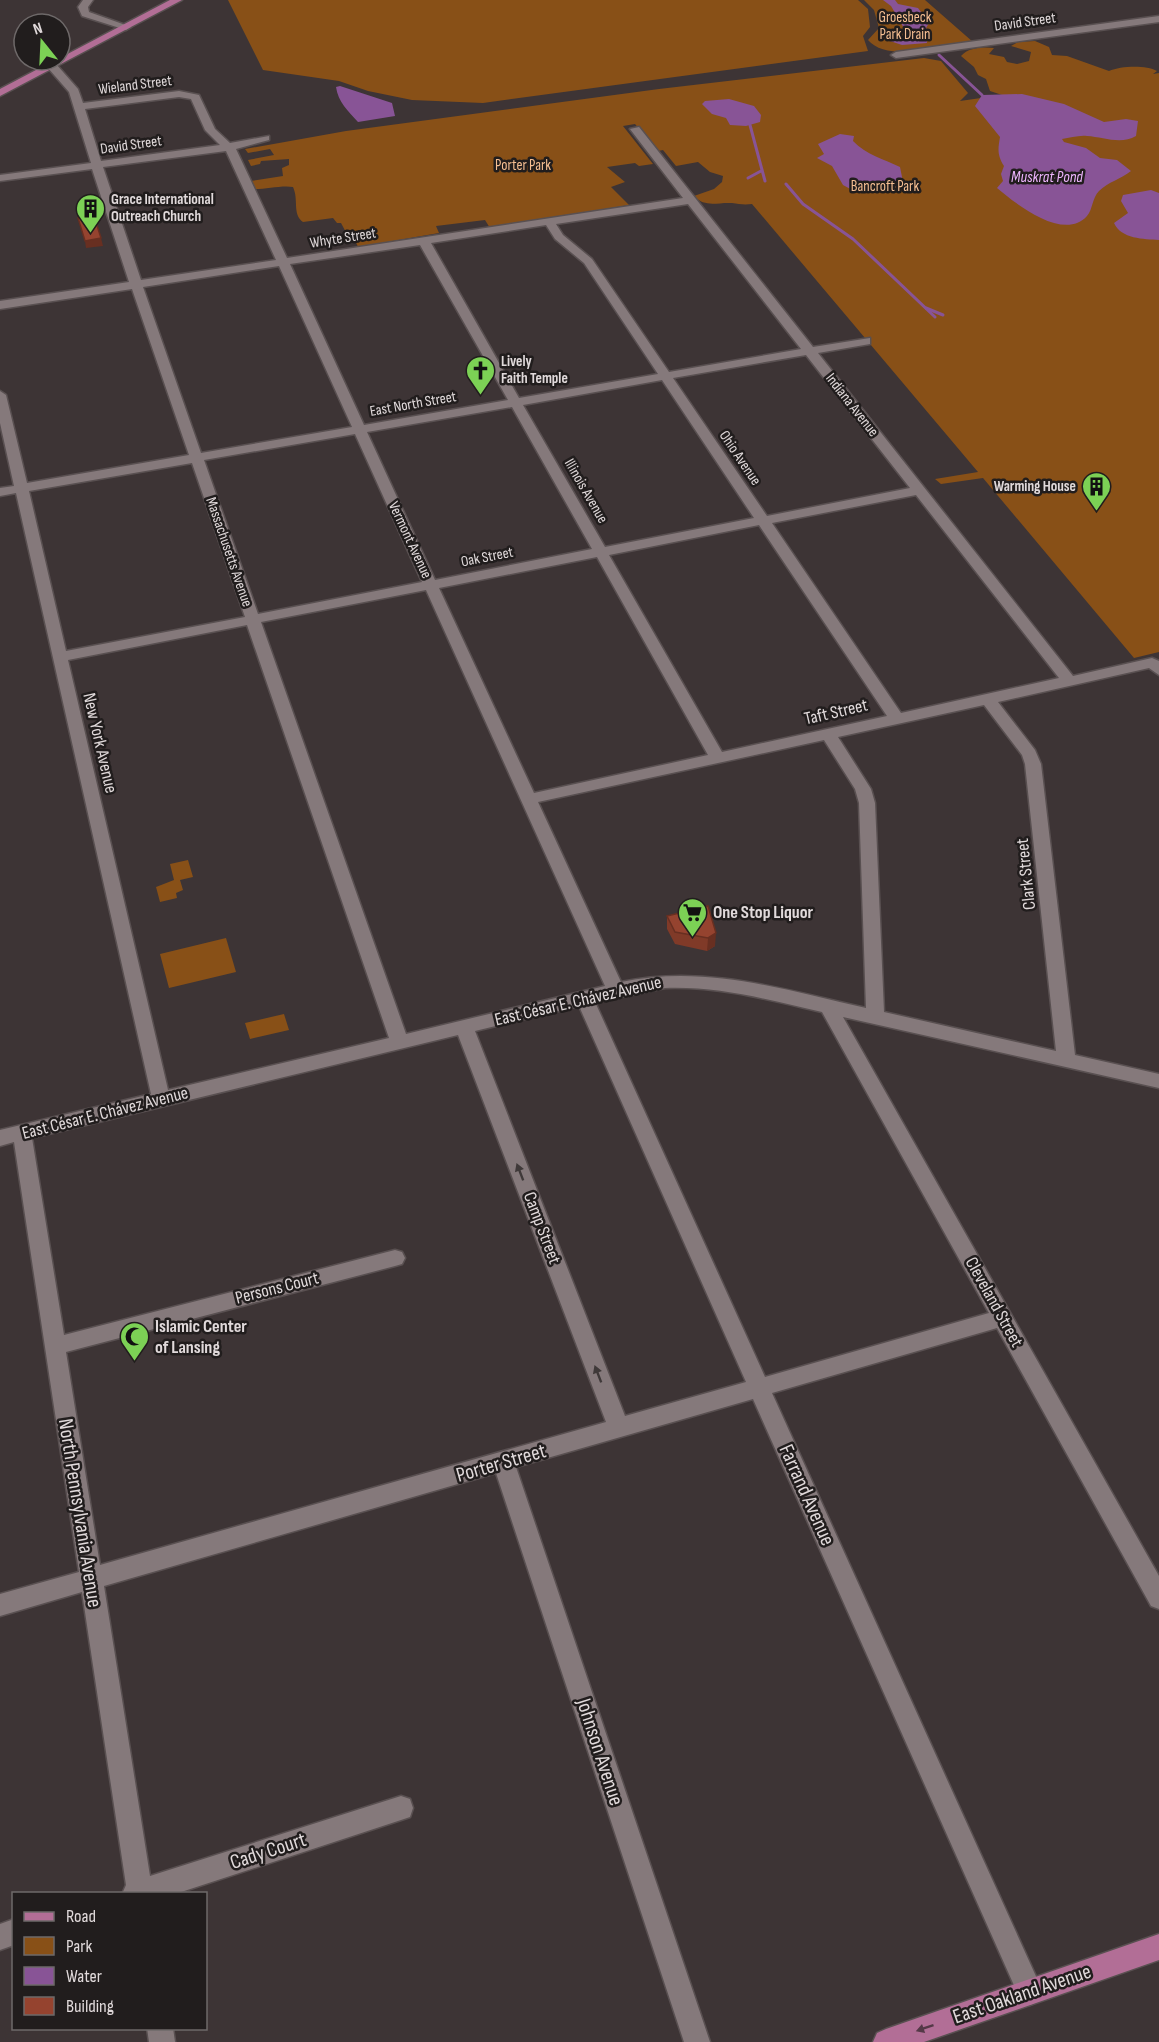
<svg xmlns="http://www.w3.org/2000/svg" width="1159" height="2042" viewBox="0 0 1159 2042" font-family="'Sofia Sans Condensed',sans-serif">
  <style>
    .green { fill: #885017 }
    .water { fill: #885496 }
    .lines { fill: none; stroke-linecap: round; stroke-linejoin: round }
    .stream { stroke: #885496; stroke-width: 3 }
    .minor-casing { stroke: #595051; stroke-width: 3 }
    .major-casing { stroke: #595051; stroke-width: 3 }
    .minor { fill: #85797b; fill-rule: evenodd }
    .major { fill: #b26e96; fill-rule: evenodd }
    .wall { fill: #803a28 }
    .shaded-wall { fill: #682f21 }
    .building { fill: #95432f; stroke: #682f21; stroke-width: 1.5 }
    .oneway { fill: #3f3939 }
    .oneway2 { fill: #543947 }
    .labels { text-anchor: middle; dominant-baseline: central; stroke-width: 5; stroke-linejoin: round; paint-order: stroke }
    .far-park-label { font-size: 15px; fill: #f6bf92; stroke: #211d1d }
    .far-street-label { font-size: 15px; fill: #e1dadb; stroke: #211d1d }
    .far-poi-label { font-size: 15px; font-weight: bold; fill: #e1dadb; stroke: #211d1d; text-anchor: start }
    .far-water-label { font-size: 16px; font-style: italic; fill: #eeb5fe; stroke: #211d1d }
    .street-label { font-size: 18px; fill: #e1dadb; stroke: #211d1d }
    .poi-label { font-size: 18px; font-weight: bold; fill: #e1dadb; stroke: #211d1d; text-anchor: start }
    .near-street-label { font-size: 21px; fill: #e1dadb; stroke: #211d1d }
  </style>
  <rect width="100%" height="100%" fill="#3d3435"/>
  <g class="green">
    <path d="M228 0H858L868 9 870 27 863 36 868 51 483 103 412 100 368 91 339 81 263 70Z"/>
    <path d="M864 0H925L973 42C946 46 887 63 868 40L879 28 874 10Z"/>
    <path d="M1035 41 1049 47 1052 55 1067 56 1109 71C1121 66 1146 65 1157 71L1153 74 1159 73V652L1134 658 983 478 941 484 935 479 978 472 752 204C744 205 739 204 732 203 717 202 705 208 694 196L714 189 722 182 723 176 710 172 698 162 676 166 663 150 658 151 635 124 623 126 653 164 639 166 635 163 607 167 625 182 611 187 629 205 490 228 485 220 436 226 439 233 358 247 354 238H349L341 223H337L333 218 303 222C292 214 299 200 293 187 283 185 267 189 255 189L251 181 283 176 282 168 289 165V159L261 161 260 164 251 166 248 160 274 155 270 149 248 153 245 149 346 131 659 89 924 58 941 61 968 93 960 101 1002 95 990 91 986 79 978 75 974 67 961 56C969 47 983 47 994 48L989 54 1004 57 1007 62 1017 64 1029 61 1031 52 1011 46 1018 42Z"/>
    <path d="M188 860 193 877 180 880 183 890 176 893 177 898 160 902 156 887 174 880 170 864Z"/>
    <path d="M226 938 236 972 169 988 160 954Z"/>
    <path d="M284 1014 289 1030 250 1039 245 1023Z"/>
  </g>
  <g class="water">
    <path d="M883 0H895L898 4 918 8 929 23 926 28 929 32 926 37 927 43 902 45 890 41 891 35 896 32 900 33 895 39 897 41 918 39 908 35 891 6Z"/>
    <path d="M340 86 392 103 395 116 358 122C348 111 338 102 336 87Z"/>
    <path d="M1022 94 1064 104 1104 122 1126 119 1138 121 1136 136C1121 145 1103 137 1087 136 1079 135 1070 138 1062 139L1064 142 1086 148 1100 158 1117 160 1131 171C1121 179 1108 182 1099 191 1092 198 1093 209 1087 216 1064 242 1016 204 997 188L1003 181 1001 174 1004 166C997 155 998 149 1000 137L975 106 982 95Z"/>
    <path d="M729 99 754 106 761 115 760 122 746 126 730 125 726 118 712 114 702 104 705 101Z"/>
    <path d="M840 134 854 136 853 141C866 155 884 159 900 167L903 182 901 185 875 192 854 191 843 185 832 166 817 158 824 154 818 144Z"/>
    <path d="M1151 190 1159 193V240C1144 239 1121 239 1114 223L1128 213 1121 201 1123 195Z"/>
  </g>
  <g class="lines">
    <g class="stream">
      <path d="M939 55 982 95"/>
      <path d="M750 125 765 181"/>
      <path d="M748 178 761 171"/>
      <path d="M786 184 803 204 853 239 935 317"/>
      <path d="M926 308 943 315"/>
    </g>
    <defs>
      <g id="minor">
        <path d="M83 0H93L88 7 89 12 131 27 126 30 82 16 78 7Z"/>
        <path d="M1159 16V22L896 58 891 55 896 52Z"/>
        <path d="M48 64H56L78 89 83 103 179 91 199 95 215 129 230 143 269 136V140L236 149 287 258 683 198 630 129 639 127 813 347 870 338V344L818 353 1073 676 1152 658 1159 661V675L1149 668 998 702 1035 750 1041 764 1075 1055 1159 1074V1088L843 1017 1159 1576V1609L1151 1606 997 1328 772 1393 1039 1983 1043 1992 1039 2001 1030 2005 1021 2001 753 1399 516 1467 710 2042H684L496 1473 104 1586 150 1876 401 1796 410 1799 413 1808 410 1817 401 1820 175 1894H122L126 1885 82 1592 0 1616V1594L79 1572 14 1142 0 1146V1130L151 1094 16 493 0 496V488L14 486 0 423V391L6 395 27 483 189 455 132 289 0 309V301L129 282 92 169 0 181V175L91 163 69 92 48 68ZM179 97 191 99 205 130 220 145 101 161 85 109ZM226 151 276 260 141 280 103 167ZM688 204 801 349 669 372 592 259 563 235 556 224ZM546 225 555 239 584 263 658 374 519 398 431 243ZM420 245 508 400 364 425 290 264ZM279 266 352 427 201 453 143 287ZM806 355 910 488 767 516 673 378ZM662 380 754 518 605 547 523 405ZM512 407 592 549 435 580 367 432ZM355 434 422 582 258 614 204 460ZM192 463 245 617 66 651 29 491ZM916 495 1059 678 901 713 772 523ZM759 525 887 716 722 752 609 555ZM597 557 708 755 534 793 439 588ZM426 590 605 986 406 1034 261 622ZM247 625 389 1038 168 1090 68 660ZM984 705 1022 755 1025 764 1056 1051 884 1012 875 803 871 789 838 737ZM824 740 855 789 859 803 866 1008C784 990 706 964 621 982L538 802ZM665 988C719 986 770 1000 822 1012L989 1313 765 1377 595 1002ZM579 1006 746 1382 625 1416 475 1031ZM458 1035 606 1422 100 1565 66 1352 395 1266 402 1264 405 1258 402 1252 395 1250 64 1335 32 1138Z"/>
        <path d="M14 1919V1945L0 1950V1924Z"/>
        <path d="M147 2028H173L175 2042H149Z"/>
      </g>
      <g id="major">
        <path d="M170 0H182L0 96V89L55 60H60V58Z"/>
        <path d="M1159 1934V1960L924 2042H873L877 2033 886 2029Z"/>
      </g>
    </defs>
    <use href="#minor" class="minor-casing"/>
    <use href="#major" class="major-casing"/>
    <use href="#minor" class="minor"/>
    <use href="#major" class="major"/>
  </g>
  <path class="wall" d="M708 906 715 946 707 951 675 944 667 929V916Z"/>
  <g class="shaded-wall">
    <path d="M101 238 103 246 86 248 85 241Z"/>
    <path d="M716 933 715 946 707 951 708 938Z"/>
  </g>
  <g class="building">
    <path d="M94 216 101 238 85 241 78 218Z"/>
    <path d="M708 906 716 933 708 938 675 932 667 916Z"/>
  </g>
  <defs><path id="oneway-solid" d="M-6-.8H1V-3.2L6.5 0L1 3.2V.8H-6Z" transform="scale(1.5)"/></defs>
  <g class="oneway">
    <use href="#oneway-solid" transform="translate(520 1172) rotate(-111)"/>
    <use href="#oneway-solid" transform="translate(598 1374) rotate(-111)"/>
  </g>
  <use class="oneway2" href="#oneway-solid" transform="translate(925 2028) rotate(161)"/>
  <defs>
    <symbol id="building-pin" viewBox="-11 -11 22 30"><path d="M0 17L-7.5 6A9.5 9.5 0 1 1 7.5 6Z" fill="#7cd155" stroke="#211d1d"/><path d="M-4-6H4V6H1V3H-1V6H-4ZM-2.5-4.3h1.7v1.8h-1.7ZM.8-4.3h1.7v1.8H.8ZM-2.5-1h1.7V.8h-1.7ZM.8-1h1.7V.8H.8Z" fill="#111"/></symbol>
    <symbol id="church-pin" viewBox="-11 -11 22 30"><path d="M0 17L-7.5 6A9.5 9.5 0 1 1 7.5 6Z" fill="#7cd155" stroke="#211d1d"/><path d="M-1.2-6h2.4v3.5h3.3v2.4h-3.3V6h-2.4V-.1h-3.3v-2.4h3.3Z" fill="#111"/></symbol>
    <symbol id="supermarket-pin" viewBox="-11 -11 22 30"><path d="M0 17L-7.5 6A9.5 9.5 0 1 1 7.5 6Z" fill="#7cd155" stroke="#211d1d"/><path d="M-6-5.5h2.5l.6 2H6L4.5 2H-2.5L-4.4-4H-6ZM-1.5 3.2a1.3 1.3 0 1 0 .1 0ZM3 3.2a1.3 1.3 0 1 0 .1 0Z" fill="#111"/></symbol>
    <symbol id="mosque-pin" viewBox="-11 -11 22 30"><path d="M0 17L-7.5 6A9.5 9.5 0 1 1 7.5 6Z" fill="#7cd155" stroke="#211d1d"/><path d="M3.5-4.9A6 6 0 1 0 3.5 4.9A5 5 0 1 1 3.5-4.9Z" fill="#111"/></symbol>
  </defs>
  <g fill-rule="evenodd">
    <use href="#building-pin" x="74" y="192" width="33" height="45"/>
    <use href="#church-pin" x="464" y="354" width="33" height="45"/>
    <use href="#building-pin" x="1080" y="470" width="33" height="45"/>
    <use href="#supermarket-pin" x="676" y="896" width="33" height="45"/>
    <use href="#mosque-pin" x="118" y="1320" width="33" height="45"/>
  </g>
  <g class="labels">
    <g class="far-park-label">
      <text x="905" y="17">Groesbeck<tspan x="905" dy="17">Park Drain</tspan></text>
      <text x="523" y="165">Porter Park</text>
      <text x="885" y="186">Bancroft Park</text>
    </g>
    <g class="far-street-label">
      <text transform="translate(1025 22) rotate(-8)">David Street</text>
      <text transform="translate(135 85) rotate(-7)">Wieland Street</text>
      <text transform="translate(131 145) rotate(-8)">David Street</text>
      <text transform="translate(343 238) rotate(-9)">Whyte Street</text>
      <text transform="translate(413 404) rotate(-10)">East North Street</text>
      <text transform="translate(852 405) rotate(52)">Indiana Avenue</text>
      <text transform="translate(740 458) rotate(56)">Ohio Avenue</text>
      <text transform="translate(586 491) rotate(60)">Illinois Avenue</text>
      <text transform="translate(410 540) rotate(65)">Vermont Avenue</text>
      <text transform="translate(229 552) rotate(71)">Massachusetts Avenue</text>
      <text transform="translate(487 557) rotate(-11)">Oak Street</text>
    </g>
    <g class="far-poi-label">
      <text x="111" y="199">Grace International<tspan x="111" dy="17">Outreach Church</tspan></text>
      <text x="501" y="361">Lively<tspan x="501" dy="17">Faith Temple</tspan></text>
      <text x="1076" y="486" text-anchor="end">Warming House</text>
    </g>
    <g class="far-water-label">
      <text x="1047" y="177">Muskrat Pond</text>
    </g>
    <g class="street-label">
      <text transform="translate(836 712) rotate(-13)">Taft Street</text>
      <text transform="translate(100 743) rotate(77)">New York Avenue</text>
      <text transform="translate(1026 874) rotate(-96)">Clark Street</text>
      <text transform="translate(578 1001) rotate(-13)">East César E. Chávez Avenue</text>
      <text transform="translate(105 1113) rotate(-14)">East César E. Chávez Avenue</text>
      <text transform="translate(542 1228) rotate(69)">Camp Street</text>
      <text transform="translate(277 1288) rotate(-14)">Persons Court</text>
      <text transform="translate(994 1302) rotate(61)">Cleveland Street</text>
    </g>
    <g class="poi-label">
      <text x="713" y="912">One Stop Liquor</text>
      <text x="155" y="1326">Islamic Center<tspan x="155" dy="21">of Lansing</tspan></text>
    </g>
    <g class="near-street-label">
      <text transform="translate(501 1463) rotate(-16)">Porter Street</text>
      <text transform="translate(807 1495) rotate(66)">Farrand Avenue</text>
      <text transform="translate(80 1513) rotate(81)">North Pennsylvania Avenue</text>
      <text transform="translate(600 1752) rotate(72)">Johnson Avenue</text>
      <text transform="translate(268 1851) rotate(-18)">Cady Court</text>
      <text transform="translate(1022 1994) rotate(-19)">East Oakland Avenue</text>
    </g>
  </g>
  <rect x="12" y="1892" width="195" height="138" fill="#211d1d" stroke="#6e6969" stroke-width="1.5"/>
  <rect x="24" y="1912" width="30" height="9" fill="#b26e96" stroke="#6e6969" stroke-width="1.5"/>
  <text x="66" y="1922" font-size="18" fill="#e1dadb">Road</text>
  <rect x="24" y="1937" width="30" height="18" fill="#885017" stroke="#6e6969" stroke-width="1.5"/>
  <text x="66" y="1952" font-size="18" fill="#e1dadb">Park</text>
  <rect x="24" y="1967" width="30" height="18" fill="#885496" stroke="#6e6969" stroke-width="1.5"/>
  <text x="66" y="1982" font-size="18" fill="#e1dadb">Water</text>
  <rect x="24" y="1997" width="30" height="18" fill="#95432f" stroke="#6e6969" stroke-width="1.5"/>
  <text x="66" y="2012" font-size="18" fill="#e1dadb">Building</text>
  <g transform="translate(42 42) rotate(342)"><circle r="28" fill="#211d1d" stroke="#6e6969" stroke-width="1.5"/>
  <path d="M0-4.5L10 22L0 15L-10 22Z" fill="#7cd155"/>
  <text y="-9" font-size="16" font-weight="bold" text-anchor="middle" fill="#e1dadb">N</text>
  </g>
</svg>
